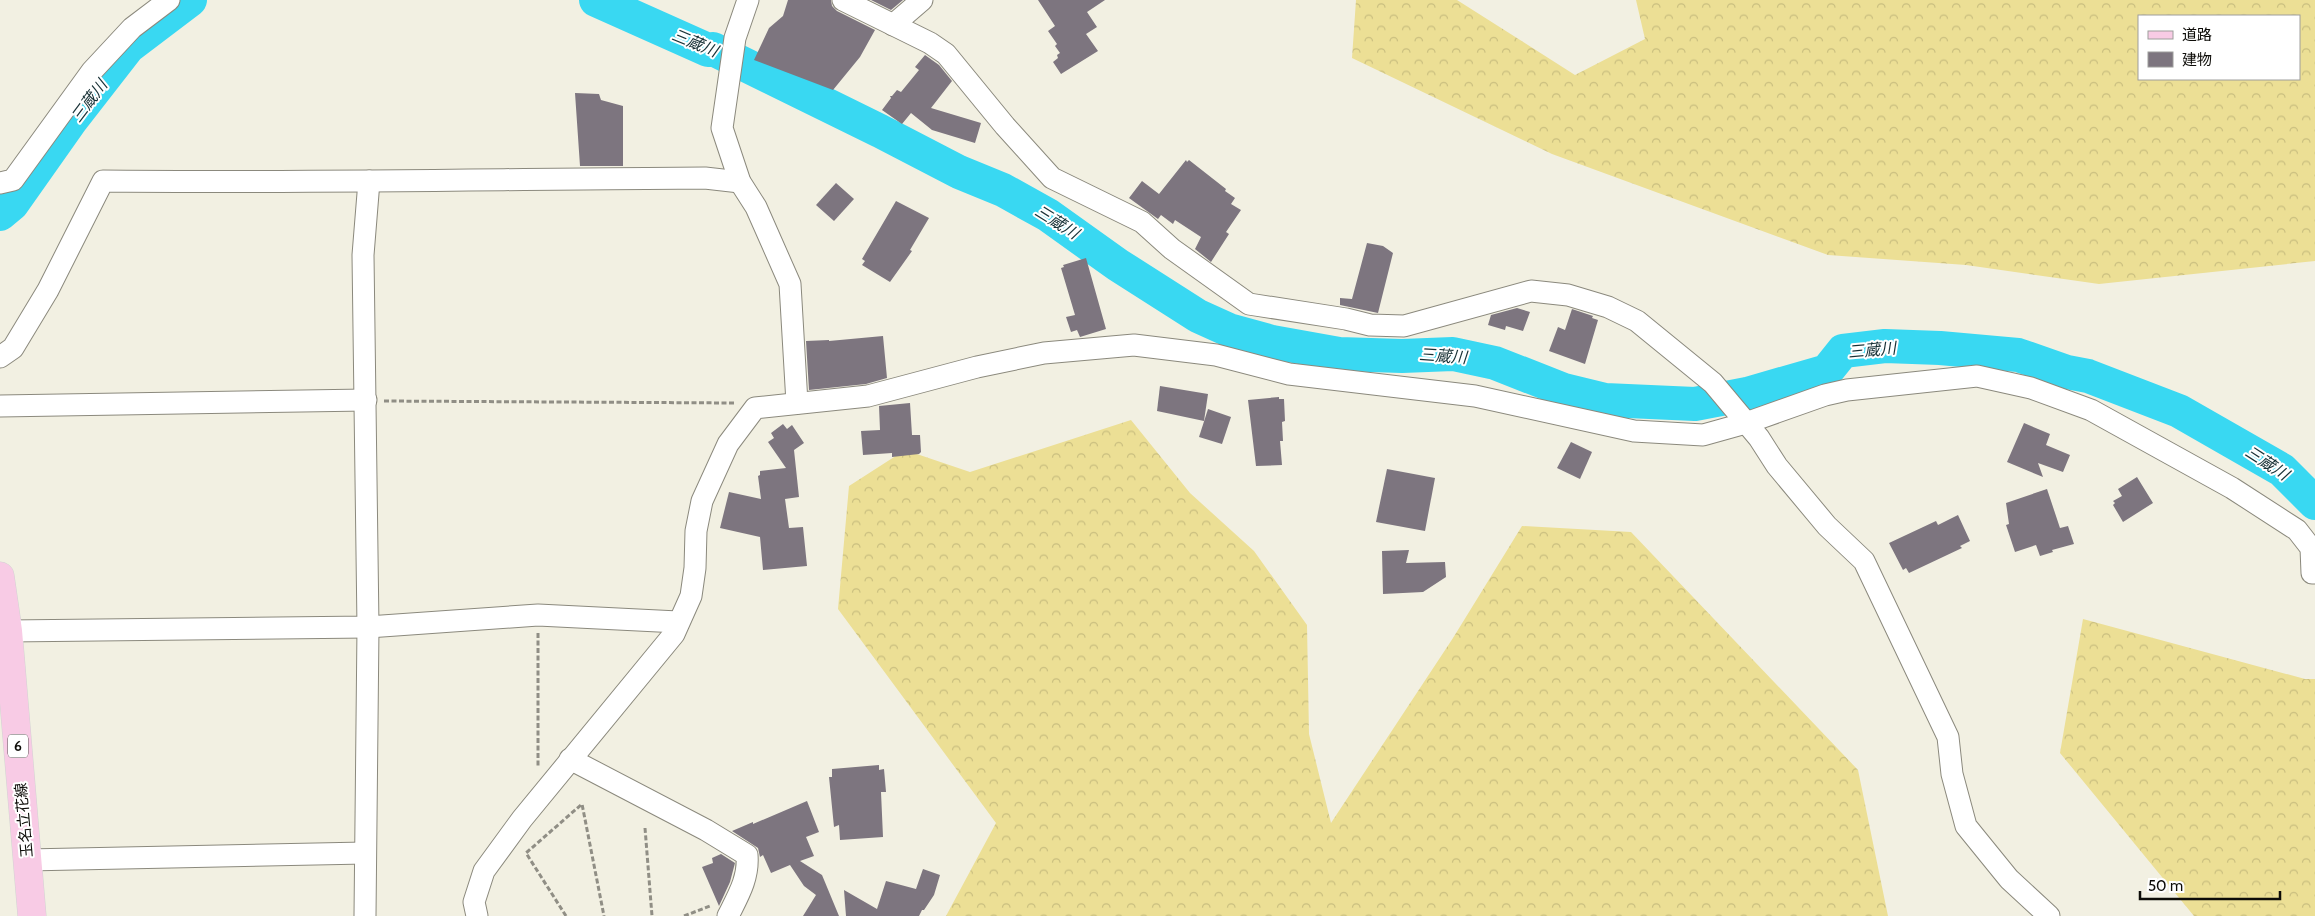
<svg xmlns="http://www.w3.org/2000/svg" width="2315" height="916" viewBox="0 0 2315 916" font-family="Cabin,'Noto Sans JP',sans-serif">
  <style>
    .forest { fill: url(#forest-crowns); fill-rule: evenodd }
    .lines { fill: none; stroke-linecap: round; stroke-linejoin: round }
    .river { stroke: #39d8f2; stroke-width: 34 }
    .building { fill: #7d757f }
    .street-casing { stroke: #8b897d; stroke-width: 23 }
    .primary-casing { stroke: #d3d3d3; stroke-width: 29 }
    .path { stroke: #908e85; stroke-width: 3; stroke-dasharray: 5 2.5; stroke-linecap: butt }
    .street { stroke: #fff; stroke-width: 21 }
    .primary { stroke: #f8cbe5; stroke-width: 28 }
    .labels { text-anchor: middle; dominant-baseline: central; stroke-width: 4; stroke-linejoin: round; paint-order: stroke }
    .shield { fill: #fff; stroke: #565552; stroke-width: 1 }
    .shield-label { font-size: 14px; font-weight: bold; fill: #0d0c08 }
    .street-label { font-size: 15px; fill: #0d0c08; stroke: #fff }
    .water-label { font-size: 16px; font-style: italic; fill: #173035; stroke: #fff }
  </style>
  <defs>
    <pattern id="forest-crowns" width="20" height="18" patternUnits="userSpaceOnUse" patternTransform="scale(1.25)"><rect width="20" height="18" fill="#ecdf95"/><path d="M2 6a3 3 0 1 1 6 0M12 15a3 3 0 1 1 6 0" fill="none" stroke="#c9be7f"/></pattern>
  </defs>
  <rect width="100%" height="100%" fill="#f2f0e2"/>
  <g class="forest">
    <path d="M1356 0H1457L1575 75 1645 39 1636 0H2315V261L2099 284 1966 265 1828 255 1552 154 1352 58ZM2299 16V79H2139V16Z"/>
    <path d="M1131 420 1190 493 1254 551 1307 625 1309 734 1331 823 1453 638 1522 526 1631 532 1858 770 1888 916H946L996 823 838 609 849 486 905 450 970 472Z"/>
    <path d="M2083 619 2305 679H2315V916H2194L2060 753Z"/>
  </g>
  <g class="lines">
    <g class="river">
      <path d="M596 0 708 50 713 49 880 131 959 172 1003 190 1048 215 1118 265 1198 316 1229 330 1272 342 1339 354 1402 356 1453 354 1495 363 1564 390 1605 400 1695 404 1747 394 1827 371 1843 351 1885 346 1940 348 2018 355 2067 372 2088 376 2179 411 2282 470 2315 503"/>
      <path d="M0 214 12 204 72 119 128 47 190 0"/>
    </g>
  </g>
  <g class="building">
    <path d="M788 0H831L832 6 837 11 875 30 860 57 833 90 754 60 769 28 783 16Z"/>
    <path d="M871 0H903L891 10Z"/>
    <path d="M1038 0H1105L1087 12 1097 27 1086 34 1098 51 1061 74 1053 62 1058 58 1057 55 1060 53 1055 46 1057 44 1048 31 1055 26Z"/>
    <path d="M925 55 939 65 952 81 931 108 981 123 975 143 932 130 911 113 902 124 882 110 891 98 890 96H892L897 90 901 92 919 70 915 67Z"/>
    <path d="M575 93 599 94 601 100 623 106V166H580Z"/>
    <path d="M1186 160 1187 162 1189 160 1226 189 1225 191 1235 198 1231 204 1241 210 1226 232 1229 234 1211 262 1195 249 1201 237 1175 220 1173 224 1161 215 1158 219 1129 198 1142 181 1159 194Z"/>
    <path d="M836 183 854 199 834 221 816 205Z"/>
    <path d="M896 201 929 218 910 250 912 251 890 282 862 265 865 261 862 259Z"/>
    <path d="M1367 243 1383 246 1393 253 1378 313 1340 305V298L1352 299Z"/>
    <path d="M1086 258 1106 329 1080 337 1077 330 1071 332 1066 317 1075 315 1061 268 1064 267 1063 265Z"/>
    <path d="M1517 308 1530 312 1523 331 1506 326 1505 330 1488 325 1491 315Z"/>
    <path d="M1572 309 1593 316 1592 318 1598 320 1585 364 1549 351 1558 327 1565 330Z"/>
    <path d="M883 336 887 378 866 384 809 390 806 341 829 340V341Z"/>
    <path d="M1160 386 1208 394 1204 421 1157 411Z"/>
    <path d="M1279 397V399H1284L1285 421 1282 422 1283 441H1280L1282 465 1256 466 1248 400Z"/>
    <path d="M910 403 912 435H920L921 452 919 454 892 457V453L863 455 861 431 880 430 879 406Z"/>
    <path d="M1208 409 1231 417 1222 444 1199 437Z"/>
    <path d="M2024 423 2050 434 2046 445 2070 455 2063 472 2038 463 2043 477 2007 462Z"/>
    <path d="M783 424 787 429 792 425 804 443 794 450 799 497 785 499 789 528 803 527 807 566 763 570 760 537 720 528 729 492 761 499 758 476 760 475V471L786 468 768 442 774 438 771 433Z"/>
    <path d="M1571 442 1592 452 1580 479 1557 468Z"/>
    <path d="M1387 469 1435 478 1425 531 1376 522Z"/>
    <path d="M2137 477 2153 503 2123 522 2113 505 2115 503 2113 501 2122 496 2118 489Z"/>
    <path d="M2047 489 2060 528 2068 526 2074 544 2052 550 2053 552 2040 556 2036 545 2015 552 2006 525 2009 524 2006 503Z"/>
    <path d="M1958 515 1970 541 1960 546 1962 548 1909 573 1906 568 1903 570 1889 543 1936 521 1938 525Z"/>
    <path d="M1409 550 1406 563 1445 562 1446 577 1423 592 1383 594 1382 551Z"/>
    <path d="M879 765V770L884 769 886 792H881L883 837 840 840 839 825 834 827 829 777H832V769Z"/>
    <path d="M807 801 819 832 806 837 814 856 800 861 822 875 839 916H803L816 895 804 886 790 865 771 873 763 855 760 857 758 848 732 831 753 822V824Z"/>
    <path d="M721 854 735 863 730 882 719 906 702 867 713 863 712 858Z"/>
    <path d="M923 869 940 875 934 895 924 910H922L919 916H846L844 890 877 909 886 881 916 889Z"/>
  </g>
  <g class="lines">
    <defs>
      <g id="street">
        <path d="M748 0 735 38 722 128 740 182 756 207 790 284 797 403"/>
        <path d="M843 0 930 43 946 54 1005 126 1052 178 1142 222 1172 249 1249 304 1346 319 1370 325 1404 326 1531 291 1568 295 1608 307 1637 321 1713 383 1759 438 1777 466 1827 526 1864 561 1948 737 1952 774 1966 826 2009 879 2049 916"/>
        <path d="M893 25 922 0"/>
        <path d="M0 183 13 180 92 71 132 28 169 0"/>
        <path d="M0 357 13 348 48 290 103 181C304 183 504 179 705 178L740 182"/>
        <path d="M0 406 366 400"/>
        <path d="M8 631 368 627 538 615 678 622"/>
        <path d="M570 759 706 830 747 855C749 878 738 896 728 916"/>
        <path d="M27 860 365 853"/>
        <path d="M365 916 368 627 363 255 369 181"/>
        <path d="M477 916 474 902 484 871 522 819 674 634 691 596 695 568 696 531 702 501 728 444 755 408 868 396 977 367 1044 353 1134 345 1216 355 1289 374 1475 396 1634 431 1703 435 1746 423 1825 395 1847 390 1977 376 2031 388 2091 410 2232 488 2297 530 2311 548 2312 573H2315"/>
      </g>
      <path id="primary" d="M0 576 8 631 32 916"/>
    </defs>
    <use href="#street" class="street-casing"/>
    <use href="#primary" class="primary-casing"/>
    <g class="path">
      <path d="M384 401 735 403"/>
      <path d="M538 633V767"/>
      <path d="M645 828 652 916"/>
      <path d="M566 916 526 853 582 804 604 916"/>
      <path d="M684 916 710 906"/>
    </g>
    <use href="#street" class="street"/>
    <use href="#primary" class="primary"/>
  </g>
  <g class="labels">
    <rect class="shield" x="8" y="734.5" width="20" height="23" rx="4"/>
    <g class="shield-label">
      <text x="18" y="746">6</text>
    </g>
    <g class="street-label">
      <text transform="translate(24 820) rotate(-95)">玉名立花線</text>
    </g>
    <g class="water-label">
      <text transform="translate(695 43) rotate(22)">三蔵川</text>
      <text transform="translate(89 101) rotate(-53)">三蔵川</text>
      <text transform="translate(1057 222) rotate(32)">三蔵川</text>
      <text transform="translate(1872 350) rotate(-5)">三蔵川</text>
      <text transform="translate(1443 356) rotate(4)">三蔵川</text>
      <text transform="translate(2267 463) rotate(33)">三蔵川</text>
    </g>
  </g>
  <rect x="2138" y="15" width="162" height="65" fill="#ffffff" stroke="#9e9e9c"/>
  <rect x="2148" y="31" width="25" height="8" fill="#f8cbe5" stroke="#9e9e9c"/>
  <text x="2182" y="40" font-size="15" fill="#0d0c08">道路</text>
  <rect x="2148" y="52" width="25" height="15" fill="#7d757f" stroke="#9e9e9c"/>
  <text x="2182" y="65" font-size="15" fill="#0d0c08">建物</text>
  <path d="M2140 891v8h140v-8" fill="none" stroke="#0d0c08" stroke-width="2.5"/>
  <text x="2148" y="891" font-size="15" fill="#0d0c08" stroke="#ffffff" stroke-width="4" paint-order="stroke">50 m</text>
</svg>
